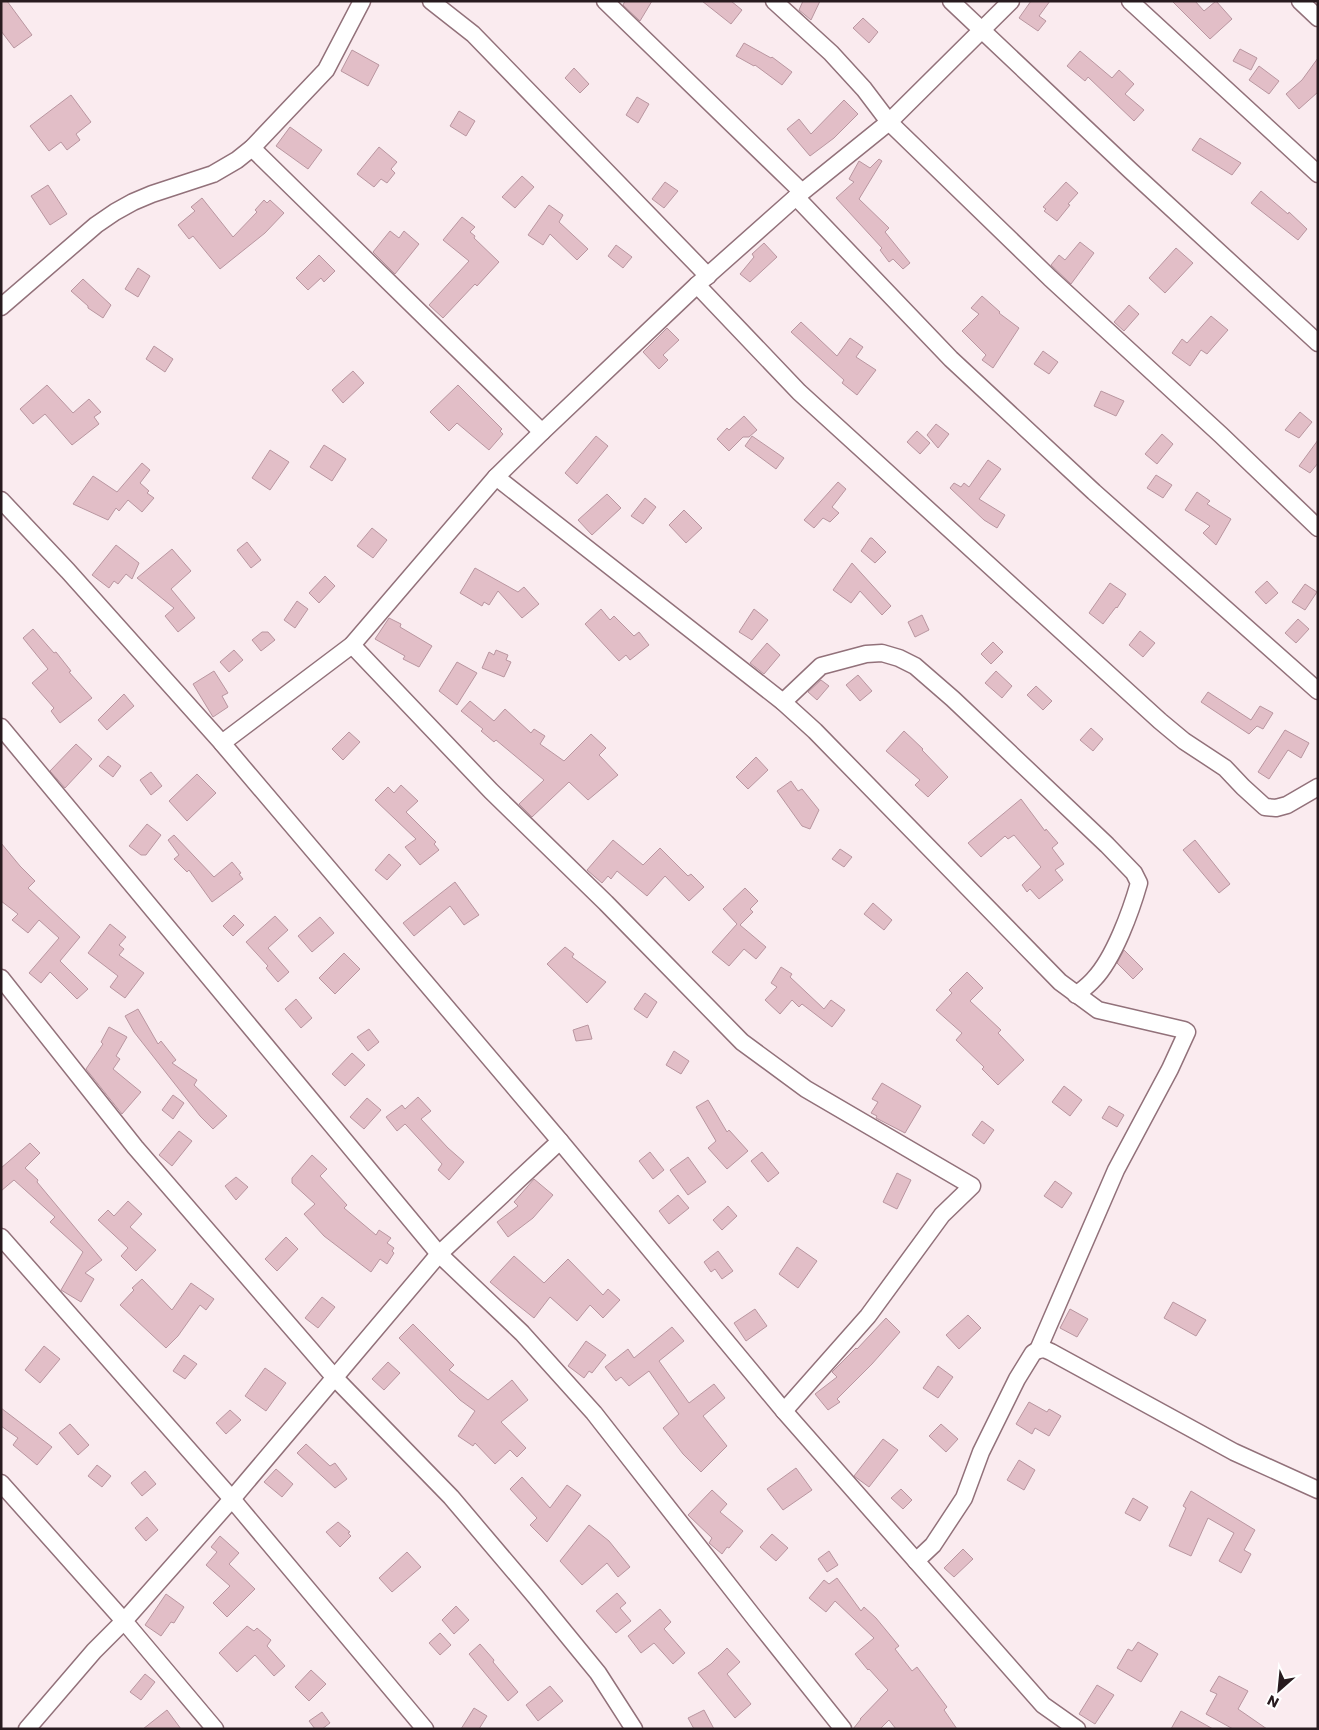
<svg xmlns="http://www.w3.org/2000/svg" width="1319" height="1730" viewBox="0 0 1319 1730" font-family="Poppins,sans-serif">
  <style>
    .building { fill: #e2bec7; stroke: #b996a0 }
    .lines { fill: none; stroke-linecap: round; stroke-linejoin: round }
    .street-casing { stroke: #92717a; stroke-width: 19 }
    .street { stroke: #fff; stroke-width: 16 }
  </style>
  <rect width="100%" height="100%" fill="#faebef"/>
  <g class="building">
    <path d="M1 1H7L32 35 14 48 1 31Z"/>
    <path d="M625 1H652L640 21 623 5Z"/>
    <path d="M702 1H731L742 10 731 24Z"/>
    <path d="M803 1H820L811 20 799 10Z"/>
    <path d="M1031 1H1050L1039 16 1046 21 1038 31 1019 18Z"/>
    <path d="M1172 1H1195L1204 11 1216 1 1232 19 1210 39Z"/>
    <path d="M863 18 878 32 869 43 853 28Z"/>
    <path d="M744 43 771 58 772 57 792 72 782 85 755 65 754 66 736 56Z"/>
    <path d="M1240 49 1257 58 1251 70 1233 61Z"/>
    <path d="M352 50 379 65 368 86 341 71Z"/>
    <path d="M1080 51 1112 78 1119 70 1134 84 1125 94 1144 110 1134 121 1088 77 1085 81 1067 66Z"/>
    <path d="M1318 58V92L1299 109 1286 94 1302 80Z"/>
    <path d="M1259 66 1279 81 1269 94 1249 80Z"/>
    <path d="M574 68 589 84 580 93 565 78Z"/>
    <path d="M71 95 91 122 76 134 80 140 67 150 61 142 49 151 30 126Z"/>
    <path d="M637 97 649 104 638 123 626 115Z"/>
    <path d="M844 100 858 114 834 138 810 156 787 129 799 119 811 134Z"/>
    <path d="M459 111 475 121 466 136 450 126Z"/>
    <path d="M290 127 322 150 308 169 276 146Z"/>
    <path d="M1200 138 1241 163 1232 175 1192 150Z"/>
    <path d="M379 147 397 162 391 169 395 173 387 183 381 179 374 187 357 174Z"/>
    <path d="M879 159 882 161 859 199 889 228 885 232 910 263 903 269 893 259 889 262 880 250 882 248 836 198 854 182 849 179 859 161 870 168Z"/>
    <path d="M522 176 534 187 515 208 502 197Z"/>
    <path d="M665 182 678 191 664 208 652 199Z"/>
    <path d="M1066 182 1078 193 1068 204 1070 205 1057 221 1044 211 1046 209 1043 207Z"/>
    <path d="M48 185 67 214 50 225 31 196Z"/>
    <path d="M1261 191 1288 214 1289 212 1307 229 1298 240 1251 203Z"/>
    <path d="M202 198 233 237 257 212 255 210 264 200 267 203 270 200 284 213 265 233 220 269 193 236 189 239 178 225 195 211 191 207Z"/>
    <path d="M549 205 563 215 559 222 588 249 577 260 550 234 543 245 528 235Z"/>
    <path d="M462 217 475 227 470 232 475 236 474 238 499 262 477 286 475 284 443 318 429 305 469 261 443 240Z"/>
    <path d="M390 231 399 238 404 231 419 244 395 274 373 252Z"/>
    <path d="M1080 242 1094 253 1071 284 1051 265 1059 255 1065 260Z"/>
    <path d="M764 243 777 257 750 282 740 274 754 257 752 254Z"/>
    <path d="M616 245 632 257 623 268 608 256Z"/>
    <path d="M1176 248 1193 263 1165 293 1149 278Z"/>
    <path d="M319 255 335 271 324 282 321 278 308 290 296 278Z"/>
    <path d="M138 268 150 276 138 297 125 289Z"/>
    <path d="M83 279 111 305 103 318 88 308V306L71 291Z"/>
    <path d="M982 296 1000 312 999 313 1019 328 993 368 982 360 986 355 962 331 979 314 971 308Z"/>
    <path d="M1129 305 1139 314 1124 331 1114 322Z"/>
    <path d="M1211 316 1228 330 1207 354 1201 350 1190 366 1172 353 1182 339 1187 343Z"/>
    <path d="M801 322 837 356 850 338 863 347 856 357 876 370 857 395 842 383 844 380 791 332Z"/>
    <path d="M667 328 679 340 663 355 668 360 659 369 643 352Z"/>
    <path d="M154 346 173 359 165 372 146 359Z"/>
    <path d="M1043 351 1058 362 1049 374 1034 364Z"/>
    <path d="M353 371 364 383 343 403 332 390Z"/>
    <path d="M47 385 73 413 89 399 101 412 94 417 99 424 72 445 45 414 33 424 20 409Z"/>
    <path d="M458 385 502 429 500 431 503 434 489 450 457 423 449 431 430 412Z"/>
    <path d="M1101 391 1124 401 1116 416 1094 406Z"/>
    <path d="M1300 412 1312 422 1299 438 1285 430Z"/>
    <path d="M744 416 757 430 749 437H743L729 451 717 439 727 428 729 430Z"/>
    <path d="M936 424 949 434 938 448 927 435Z"/>
    <path d="M917 431 930 443 920 454 907 442Z"/>
    <path d="M1162 434 1173 444 1157 464 1145 454Z"/>
    <path d="M596 436 608 446 577 484 565 473Z"/>
    <path d="M752 436 784 458 776 469 745 446Z"/>
    <path d="M1318 440V463L1310 473 1299 466Z"/>
    <path d="M324 445 346 459 332 481 310 467Z"/>
    <path d="M270 450 289 462 270 490 252 478Z"/>
    <path d="M988 460 1001 469 979 499 1005 515 997 528 984 520 950 488 954 483 961 487 964 483 969 487Z"/>
    <path d="M142 463 150 470 140 483 149 491 147 493 154 498 142 512 128 500 119 511 116 508 108 520 73 504 93 476 117 492Z"/>
    <path d="M1156 475 1172 485 1163 498 1147 488Z"/>
    <path d="M838 482 846 489 832 507 839 513 830 522 823 518 814 528 804 520Z"/>
    <path d="M1197 492 1210 501 1207 504 1231 519 1216 545 1203 533 1210 526 1185 510Z"/>
    <path d="M607 494 621 508 592 535 578 520Z"/>
    <path d="M645 498 656 507 643 524 631 516Z"/>
    <path d="M684 510 702 528 686 543 669 525Z"/>
    <path d="M372 528 387 540 373 558 357 546Z"/>
    <path d="M870 538H872L886 552 875 563 861 551Z"/>
    <path d="M247 542 261 560 251 568 237 550Z"/>
    <path d="M116 545 139 563 132 579 126 574 118 584 114 581 109 588 92 575Z"/>
    <path d="M172 549 191 571 171 589 195 618 178 632 165 616 174 608 137 578Z"/>
    <path d="M852 563 891 606 882 615 860 591 851 603 833 590Z"/>
    <path d="M475 568 518 592 524 587 539 604 522 618 498 591 489 605 484 602 482 606 460 593Z"/>
    <path d="M325 576 335 586 319 603 309 593Z"/>
    <path d="M1267 581 1278 593 1266 604 1255 592Z"/>
    <path d="M1110 583 1126 594 1117 608 1116 607 1103 624 1089 613Z"/>
    <path d="M1305 584 1317 592 1305 610 1292 602Z"/>
    <path d="M297 601 308 609 295 628 284 620Z"/>
    <path d="M601 609 610 620 614 616 634 636 639 632 649 645 630 660 626 655 619 661 585 624Z"/>
    <path d="M754 609 768 620 752 640 739 632Z"/>
    <path d="M922 615 929 630 915 637 908 622Z"/>
    <path d="M389 618 401 624 400 627 432 646 419 667 403 659 405 656 375 639Z"/>
    <path d="M1298 619 1309 629 1296 643 1285 633Z"/>
    <path d="M33 629 54 653 56 652 71 671 69 672 92 698 60 723 51 711 54 708 32 683 48 669 23 638Z"/>
    <path d="M1140 631 1155 643 1143 657 1129 645Z"/>
    <path d="M262 632H268L275 640 261 651 252 640Z"/>
    <path d="M993 642 1003 652 991 664 981 654Z"/>
    <path d="M767 643 780 655 764 674 750 663Z"/>
    <path d="M234 650 243 660 229 672 220 662Z"/>
    <path d="M496 650 508 655 506 660 511 662 504 677 482 668 489 652 494 655Z"/>
    <path d="M457 662 477 673 457 705 439 691Z"/>
    <path d="M214 671 228 693 222 696 228 707 213 717 193 684Z"/>
    <path d="M996 671 1012 686 1002 698 985 683Z"/>
    <path d="M858 675 872 691 860 701 846 685Z"/>
    <path d="M821 680 829 686 817 700 808 692Z"/>
    <path d="M1036 686 1052 701 1043 710 1027 695Z"/>
    <path d="M1208 692 1251 720 1260 706 1273 713 1263 729 1257 726 1249 734 1201 702Z"/>
    <path d="M124 694 134 706 107 730 98 720Z"/>
    <path d="M470 701 494 721 505 709 531 733 534 729 545 736 540 744 564 761 591 734 606 748 599 755 618 775 588 800 569 782 532 817 519 804 544 780 496 740 494 742 481 731 483 729 461 711Z"/>
    <path d="M1091 728 1103 739 1093 751 1080 740Z"/>
    <path d="M1285 730 1309 743 1301 758 1288 750 1269 779 1258 772Z"/>
    <path d="M904 731 923 749 922 750 948 777 928 797 915 785 920 780 886 751Z"/>
    <path d="M349 732 360 742 343 760 332 749Z"/>
    <path d="M76 744 92 759 65 788 50 771Z"/>
    <path d="M108 756 121 766 113 777 99 766Z"/>
    <path d="M756 757 768 770 748 789 736 777Z"/>
    <path d="M151 772 162 786 151 795 140 780Z"/>
    <path d="M197 774 216 793 187 821 169 801Z"/>
    <path d="M791 781 798 791 802 789 819 810 810 829 802 826 777 791Z"/>
    <path d="M401 785 418 801 406 812 436 842 434 844 439 850 420 865 405 847 416 839 375 800 388 787 394 793Z"/>
    <path d="M1021 799 1045 831 1046 829 1058 843 1052 848 1064 864 1055 870 1063 880 1039 899 1030 889 1027 892 1022 885 1041 867 1014 835 1008 839 1005 836 981 857 968 843Z"/>
    <path d="M147 824 161 835 146 855H141L129 846Z"/>
    <path d="M174 835 214 877 232 862 241 873 239 874 243 879 212 902 189 870 187 872 174 859 179 855 168 840Z"/>
    <path d="M613 840 643 865 660 848 688 876 691 874 704 887 689 901 665 876 647 896 617 871 611 879 608 876 602 883 587 870Z"/>
    <path d="M1195 840 1230 884 1219 893 1183 850Z"/>
    <path d="M1 843 20 866 35 881 28 888 80 937 60 961 88 989 77 999 50 972 41 983 29 973 59 938 39 920 28 933 12 920 18 914 1 901Z"/>
    <path d="M840 849 852 857 844 867 832 859Z"/>
    <path d="M389 854 401 865 387 880 375 870Z"/>
    <path d="M455 882 479 915 464 925 450 906 414 936 403 923Z"/>
    <path d="M745 888 758 901 750 909 753 912 740 925 766 947 756 959 744 949 729 966 712 952 737 924 723 909Z"/>
    <path d="M873 903 892 920 884 930 864 914Z"/>
    <path d="M234 915 244 925 233 936 223 926Z"/>
    <path d="M275 916 288 930 268 948 289 972 278 982 266 968 268 966 246 942Z"/>
    <path d="M320 917 334 933 312 952 298 936Z"/>
    <path d="M110 924 126 937 119 945 124 949 119 955 144 973 125 998 110 987 118 976 88 953Z"/>
    <path d="M565 947 574 954 572 957 606 982 587 1003 547 964Z"/>
    <path d="M1124 950 1143 969 1133 979 1117 963Z"/>
    <path d="M344 953 360 969 335 994 319 978Z"/>
    <path d="M781 967 792 974 790 977 824 1009 831 1000 845 1010 832 1027 802 1004 799 1007 792 1000 780 1014 765 1000 777 987 771 983Z"/>
    <path d="M967 972 983 988 970 1001 1001 1030 998 1033 1024 1060 998 1085 982 1069 984 1067 956 1040 962 1033 936 1010 952 993 949 990Z"/>
    <path d="M645 993 657 1002 647 1018 634 1009Z"/>
    <path d="M296 999 312 1018 301 1028 285 1009Z"/>
    <path d="M138 1009 158 1044 161 1041 176 1060 172 1063 197 1080 194 1085 227 1116 213 1129 200 1116 134 1032 125 1016Z"/>
    <path d="M588 1025 592 1039 576 1041 573 1030Z"/>
    <path d="M109 1027 127 1037 116 1056 120 1059 113 1069 141 1092 122 1114 86 1069 103 1044 101 1042Z"/>
    <path d="M369 1029 379 1042 368 1051 357 1037Z"/>
    <path d="M674 1051 689 1061 681 1074 666 1065Z"/>
    <path d="M352 1053 365 1065 345 1086 332 1074Z"/>
    <path d="M882 1083 921 1106 905 1133 876 1118 877 1116 871 1113 878 1102 872 1099Z"/>
    <path d="M1064 1086 1082 1100 1070 1116 1052 1102Z"/>
    <path d="M173 1095 184 1103 173 1119 162 1110Z"/>
    <path d="M418 1097 431 1111 421 1119 448 1148 464 1162 449 1180 438 1170 442 1164 407 1126 405 1124 397 1131 386 1117 402 1105 405 1109Z"/>
    <path d="M367 1098 381 1110 364 1129 350 1117Z"/>
    <path d="M708 1100 727 1132 729 1130 748 1151 727 1169 708 1148 716 1141 696 1107Z"/>
    <path d="M1109 1106 1124 1115 1117 1127 1102 1118Z"/>
    <path d="M982 1121 994 1130 984 1144 972 1135Z"/>
    <path d="M179 1131 192 1141 172 1166 159 1155Z"/>
    <path d="M30 1143 40 1153 25 1168 38 1180 37 1182 102 1260 85 1273 94 1279 81 1302 61 1290 83 1252 50 1222 55 1217 14 1180 1 1191V1168Z"/>
    <path d="M650 1152 664 1170 653 1179 639 1161Z"/>
    <path d="M762 1152 779 1173 768 1182 751 1161Z"/>
    <path d="M312 1155 327 1169 320 1176 347 1205 344 1208 376 1235 379 1230 391 1238 387 1243 394 1248 392 1251 394 1253 387 1264 380 1259 371 1272 324 1236 304 1214 315 1204 292 1183V1178Z"/>
    <path d="M688 1157 706 1182 688 1195 670 1170Z"/>
    <path d="M897 1173 911 1180 897 1209 883 1202Z"/>
    <path d="M236 1177 248 1187 236 1200 225 1186Z"/>
    <path d="M534 1179 553 1195 533 1218 508 1237 497 1222 518 1206 514 1202Z"/>
    <path d="M1055 1181 1072 1193 1062 1208 1044 1196Z"/>
    <path d="M678 1195 689 1208 669 1224 659 1211Z"/>
    <path d="M128 1201 142 1214 130 1227 156 1250 136 1271 121 1256 128 1248 98 1220 108 1210 114 1216Z"/>
    <path d="M728 1206 737 1216 722 1230 713 1220Z"/>
    <path d="M286 1237 298 1249 277 1271 265 1259Z"/>
    <path d="M797 1247 817 1261 798 1288 779 1274Z"/>
    <path d="M718 1251 733 1271 722 1279 715 1269 711 1272 704 1262Z"/>
    <path d="M514 1256 544 1283 568 1259 603 1295 608 1289 620 1300 603 1318 590 1305 577 1321 550 1297 534 1318 510 1299 490 1282Z"/>
    <path d="M142 1279 172 1310 191 1283 214 1299 206 1310 200 1305 178 1336 166 1348 120 1305 134 1290 132 1288Z"/>
    <path d="M322 1297 335 1307 318 1328 305 1318Z"/>
    <path d="M1173 1302 1206 1320 1196 1336 1164 1318Z"/>
    <path d="M755 1309 767 1326 746 1341 734 1323Z"/>
    <path d="M1070 1309 1088 1319 1077 1337 1060 1328Z"/>
    <path d="M968 1315 981 1328 959 1349 946 1335Z"/>
    <path d="M886 1318 900 1332 872 1364 837 1399 840 1402 828 1410 815 1394 837 1377 832 1372 856 1348 857 1349Z"/>
    <path d="M413 1324 454 1365 449 1370 488 1400 512 1380 528 1400 501 1422 526 1448 517 1457 510 1450 495 1464 475 1443 473 1446 458 1436 475 1411 460 1400 399 1338Z"/>
    <path d="M672 1327 684 1341 659 1361 689 1403 714 1384 725 1398 703 1416 727 1446 701 1472 683 1454 663 1428 679 1414 649 1371 629 1386 621 1377 616 1381 605 1367 628 1349 634 1358Z"/>
    <path d="M586 1341 606 1355 592 1373 589 1371 584 1378 568 1366Z"/>
    <path d="M44 1346 60 1359 40 1383 25 1370Z"/>
    <path d="M184 1355 197 1364 185 1379 173 1371Z"/>
    <path d="M388 1362 400 1373 384 1390 372 1379Z"/>
    <path d="M938 1366 953 1377 938 1398 923 1388Z"/>
    <path d="M265 1368 286 1383 266 1411 245 1396Z"/>
    <path d="M1029 1402 1047 1412 1049 1409 1061 1416 1049 1436 1035 1428 1032 1434 1016 1424Z"/>
    <path d="M1 1408 52 1447 37 1465 13 1445 18 1438 1 1426Z"/>
    <path d="M230 1410 241 1420 226 1434 216 1423Z"/>
    <path d="M70 1424 89 1445 78 1455 59 1433Z"/>
    <path d="M941 1424 958 1439 946 1452 929 1436Z"/>
    <path d="M883 1439 898 1450 869 1487 854 1476Z"/>
    <path d="M306 1444 330 1466 335 1463 347 1479 335 1488 297 1453Z"/>
    <path d="M1019 1460 1035 1470 1024 1490 1007 1480Z"/>
    <path d="M97 1465 111 1476 102 1487 88 1476Z"/>
    <path d="M796 1468 812 1490 783 1510 767 1489Z"/>
    <path d="M276 1469 293 1484 282 1497 264 1482Z"/>
    <path d="M145 1471 156 1484 142 1496 131 1483Z"/>
    <path d="M522 1477 550 1508 567 1485 581 1495 547 1542 530 1525 537 1518 510 1489Z"/>
    <path d="M901 1489 912 1500 903 1509 891 1498Z"/>
    <path d="M712 1490 727 1504 720 1512 743 1531 729 1548 727 1547 722 1554 709 1543 712 1538 688 1515Z"/>
    <path d="M1191 1491 1255 1530 1244 1550 1251 1554 1241 1573 1219 1561 1234 1533 1208 1518 1191 1556 1169 1546 1186 1508 1183 1506Z"/>
    <path d="M1133 1498 1148 1507 1140 1521 1125 1513Z"/>
    <path d="M147 1517 158 1530 146 1541 135 1528Z"/>
    <path d="M338 1522 350 1532 348 1533 351 1536 340 1547 326 1532Z"/>
    <path d="M589 1525 609 1541 630 1567 618 1577 607 1563 582 1585 560 1561Z"/>
    <path d="M772 1534 788 1548 776 1561 760 1547Z"/>
    <path d="M220 1536 239 1553 229 1564 255 1589 227 1617 213 1603 230 1586 206 1565 217 1552 211 1547Z"/>
    <path d="M963 1549 973 1559 954 1577 944 1568Z"/>
    <path d="M829 1551 838 1565 827 1572 818 1559Z"/>
    <path d="M407 1552 421 1567 392 1592 379 1578Z"/>
    <path d="M837 1578 861 1611 864 1607 876 1618 899 1646 895 1649 912 1671 917 1667 947 1707 944 1710 957 1729H896L889 1720 880 1729H853L861 1719H860L888 1690 869 1669 868 1670 855 1654 874 1638 835 1601 826 1612 809 1598 824 1580 829 1584Z"/>
    <path d="M617 1593 626 1603 620 1608 631 1621 616 1633 596 1611Z"/>
    <path d="M166 1594 184 1607 174 1623 171 1622 161 1636 145 1625Z"/>
    <path d="M456 1606 469 1620 454 1634 442 1620Z"/>
    <path d="M660 1609 671 1622 664 1629 685 1653 673 1664 654 1643 641 1653 628 1636Z"/>
    <path d="M247 1626 254 1631 257 1628 271 1640 267 1646 285 1666 274 1676 255 1655 237 1672 219 1653Z"/>
    <path d="M440 1633 451 1645 440 1655 429 1643Z"/>
    <path d="M1138 1642 1158 1654 1141 1682 1117 1668 1128 1649 1132 1651Z"/>
    <path d="M480 1644 494 1660 493 1662 518 1692 508 1701 469 1654Z"/>
    <path d="M727 1648 740 1662 727 1674 751 1704 735 1718 698 1673 711 1664Z"/>
    <path d="M311 1670 326 1684 309 1701 295 1687Z"/>
    <path d="M145 1674 155 1682 141 1700 130 1692Z"/>
    <path d="M1219 1676 1248 1691 1238 1709 1267 1729H1233L1206 1714 1217 1694 1210 1691Z"/>
    <path d="M1097 1685 1114 1695 1095 1724 1079 1714Z"/>
    <path d="M550 1686 563 1701 538 1721 526 1705Z"/>
    <path d="M474 1708 487 1716 479 1729H461Z"/>
    <path d="M167 1710 181 1729H143Z"/>
    <path d="M704 1710 714 1729H694L688 1718Z"/>
    <path d="M1181 1711 1213 1729H1171Z"/>
    <path d="M322 1712 330 1723 322 1729H315L309 1721Z"/>
  </g>
  <g class="lines">
    <defs>
      <g id="street">
        <path d="M431 1 473 34 708 276"/>
        <path d="M605 1 802 192"/>
        <path d="M774 1 831 53 864 89 889 122 1050 278 1221 435 1318 528"/>
        <path d="M951 1 1131 171 1318 343"/>
        <path d="M1130 1 1318 174"/>
        <path d="M1300 1 1318 18"/>
        <path d="M252 148 542 432"/>
        <path d="M796 197 951 359 1094 492 1318 691"/>
        <path d="M697 285 799 392 1160 721 1184 741 1225 768 1243 787 1265 807 1276 808 1287 805 1318 787"/>
        <path d="M1 307 96 225 115 212 133 202 152 194 213 174 237 160 252 148 326 70 362 1"/>
        <path d="M496 477 783 702 815 731 1060 982 1098 1010 1184 1030 1187 1032 1170 1069 1116 1170 1038 1350"/>
        <path d="M1 500 68 571 222 743 560 1141 784 1411 1043 1705 1077 1729"/>
        <path d="M352 645 491 791 606 903 742 1042 806 1089 972 1186 942 1215 868 1316 784 1411"/>
        <path d="M783 702 821 666 866 654 882 653 899 658 915 666 953 699 1107 845 1134 873 1139 883C1131 911 1114 958 1094 979 1089 985 1082 990 1076 995"/>
        <path d="M1 727 439 1254 522 1333 594 1413 756 1620 843 1729"/>
        <path d="M222 743 352 645 496 477 542 432 697 285 796 197 889 122 1011 1"/>
        <path d="M1 978 135 1147 335 1378 451 1497 535 1596 598 1673 634 1729"/>
        <path d="M1 1237 232 1499 425 1729"/>
        <path d="M1 1483 124 1621 94 1651 27 1729"/>
        <path d="M916 1561 933 1545 964 1498 981 1452 1017 1379 1033 1353 1038 1350 1044 1349 1051 1352 1234 1452 1318 1490"/>
        <path d="M215 1729 124 1621 232 1499 439 1254 560 1141"/>
      </g>
    </defs>
    <use href="#street" class="street-casing"/>
    <use href="#street" class="street"/>
  </g>
  <rect width="1319" height="1730" fill="none" stroke="#281b1f" stroke-width="5"/>
  <g transform="translate(1279 1690) rotate(207)" stroke="#ffffff" stroke-width="4" paint-order="stroke">
  <path d="M0-4L9 19L0 12L-9 19Z" fill="#281b1f"/>
  <text y="-8" font-size="14" font-weight="bold" text-anchor="middle" fill="#281b1f">N</text>
  </g>
</svg>
